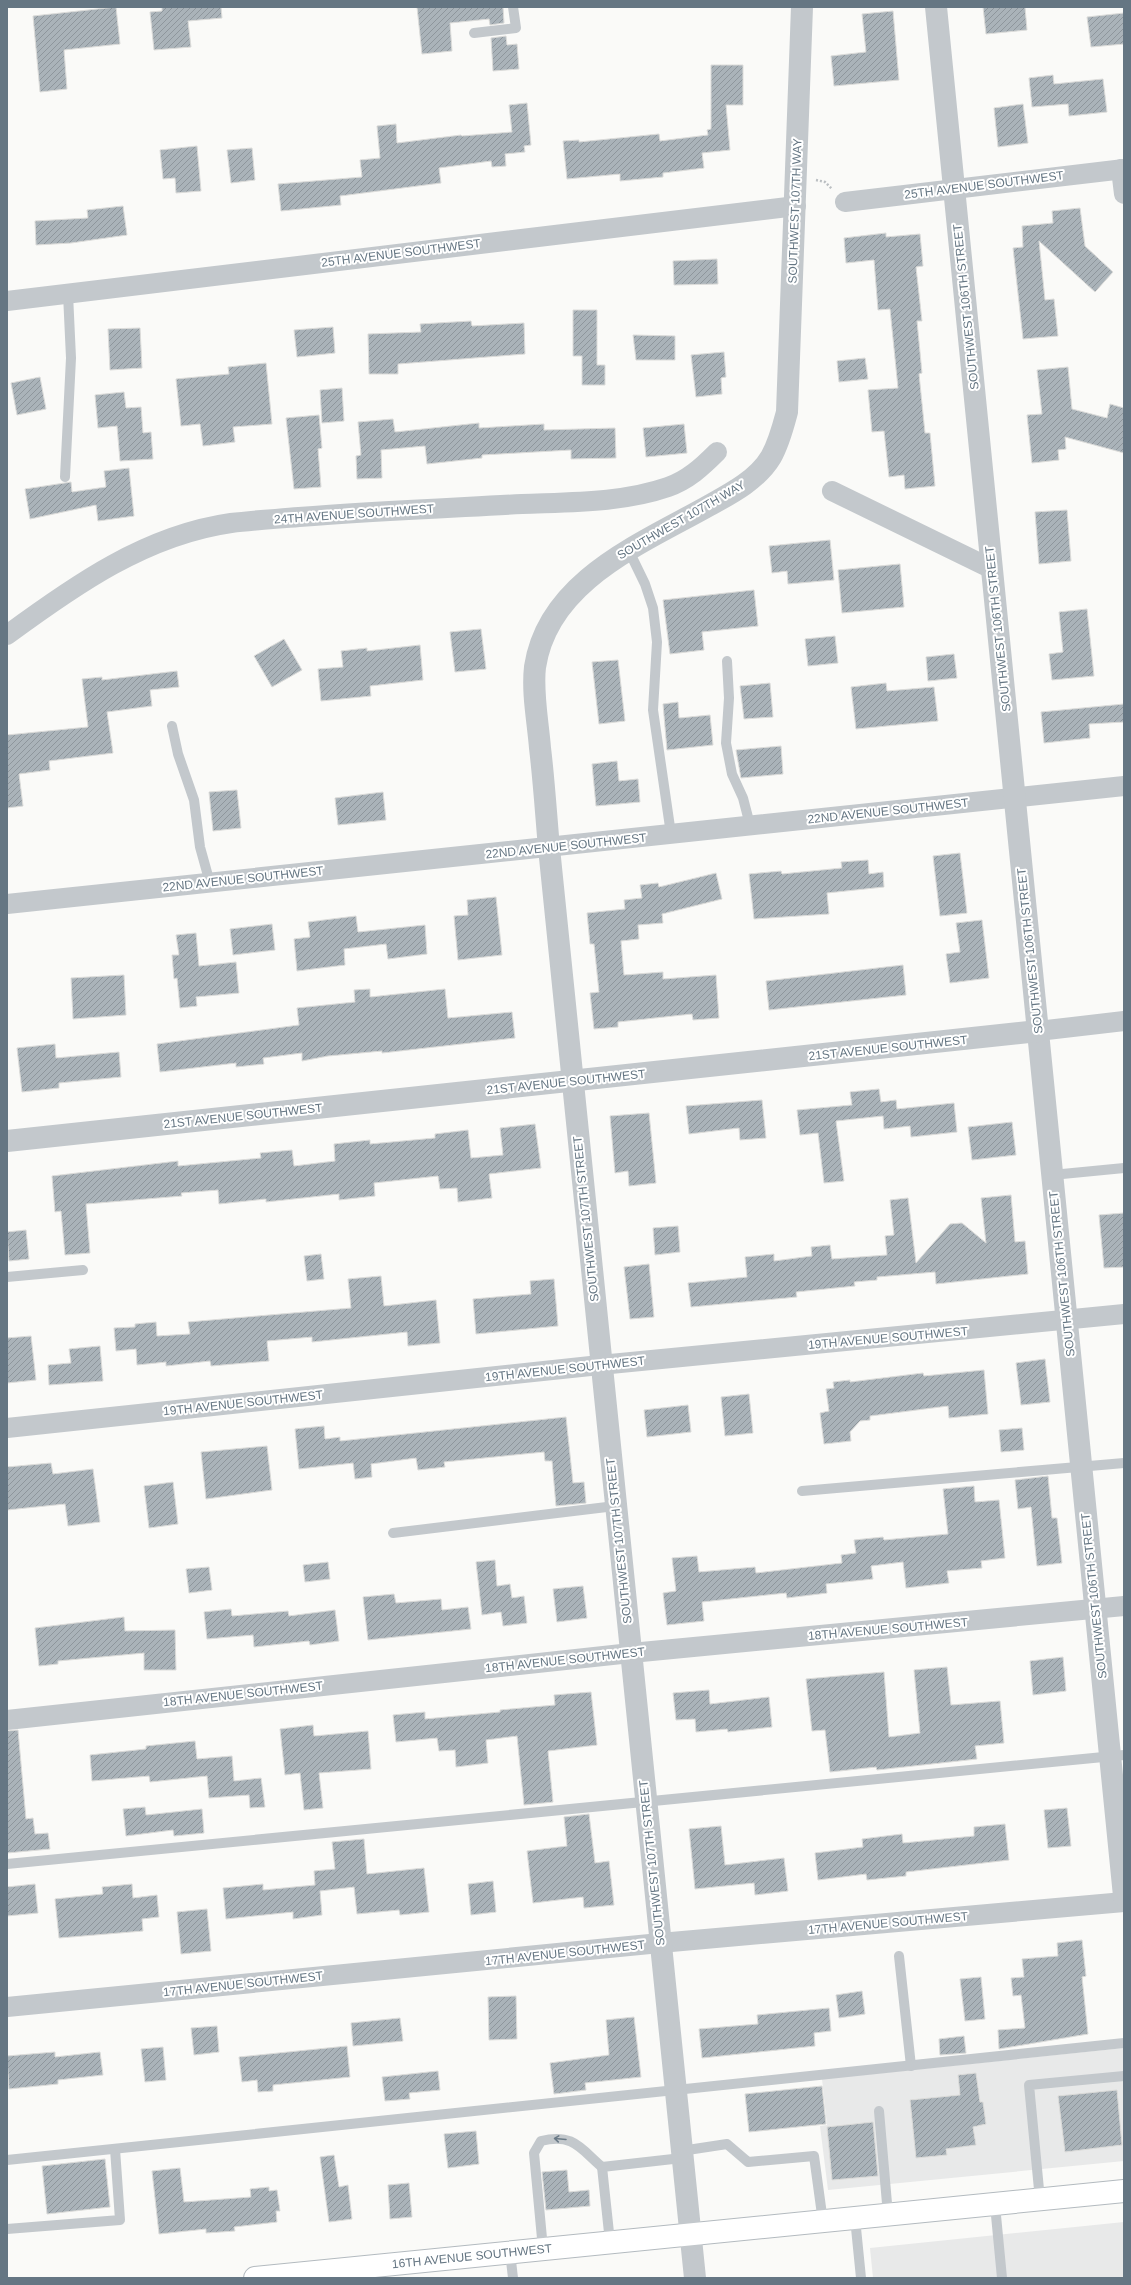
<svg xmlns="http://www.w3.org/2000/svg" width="1131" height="2285" viewBox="0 0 1131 2285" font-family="Arial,sans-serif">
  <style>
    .built { fill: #e8e9e9 }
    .building { fill: url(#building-hatch); stroke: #dcdcda }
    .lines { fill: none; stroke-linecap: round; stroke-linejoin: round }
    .secondary-casing { stroke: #b3babf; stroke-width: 24 }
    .path { stroke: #bbbfc2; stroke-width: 2.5; stroke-dasharray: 2 2; stroke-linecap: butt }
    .service { stroke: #c3c8cc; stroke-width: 10 }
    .minor { stroke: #c3c8cc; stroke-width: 20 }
    .tertiary { stroke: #c3c8cc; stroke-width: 22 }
    .secondary { stroke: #fff; stroke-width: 22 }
    .oneway { stroke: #6a7a87 }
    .labels { text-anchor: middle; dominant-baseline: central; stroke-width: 4; stroke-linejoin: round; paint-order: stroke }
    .street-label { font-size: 12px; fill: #657683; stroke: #fff }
  </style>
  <defs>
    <pattern id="building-hatch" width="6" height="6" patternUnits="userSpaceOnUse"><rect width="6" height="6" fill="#aab3b9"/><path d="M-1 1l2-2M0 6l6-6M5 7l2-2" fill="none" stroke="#8e969c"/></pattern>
  </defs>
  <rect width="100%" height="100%" fill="#fafaf8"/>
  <g class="built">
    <path d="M1124 2048V2161L828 2190 820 2126 827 2125 822 2079Z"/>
    <path d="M1124 2222V2278H873L870 2248Z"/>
  </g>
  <g class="building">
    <path d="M116 7 120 44 64 50 67 89 40 92 33 16Z"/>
    <path d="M162 7H221L222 18 188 21 191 47 154 50 150 12 162 11Z"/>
    <path d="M417 7H503L504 23 490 25 489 19 450 23 452 51 422 54Z"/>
    <path d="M983 7H1025L1027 30 986 34Z"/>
    <path d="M893 11 899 80 834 86 831 56 866 52 862 14Z"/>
    <path d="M1124 13V44L1091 47 1087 17Z"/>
    <path d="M506 36 507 45 517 44 519 69 493 71 491 38Z"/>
    <path d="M711 65H743V105H726L730 150 702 153 704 168 663 173V177L620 181V174L567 179 563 141 579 140V142L659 134 660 141 708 135 707 130 711 129Z"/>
    <path d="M1053 75 1054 84 1103 79 1107 112 1069 116 1068 104 1032 107 1029 78Z"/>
    <path d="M527 103 531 145 524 146 525 152 505 154 506 166 492 167 491 161 439 168 441 183 340 196 341 205 281 211 278 184 362 177 360 160 380 158 377 126 396 124 397 143 461 135 462 136 512 132 509 105Z"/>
    <path d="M1023 104 1028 143 998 147 994 108Z"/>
    <path d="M197 146 201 191 176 193 175 178 163 179 160 150Z"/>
    <path d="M252 148 255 180 231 183 227 150Z"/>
    <path d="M123 206 127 235 71 243 36 245 35 221 88 218 87 210Z"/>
    <path d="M1080 208 1085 246 1113 272 1095 292 1039 241 1045 300 1054 299 1058 336 1023 339 1013 248 1023 247 1022 226 1053 223 1052 211Z"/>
    <path d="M886 233V237L920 234 923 266 916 267 922 321H917L922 373 919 374 925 433H930L935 486 905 489 904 475 889 477 884 431 872 432 868 390 898 388 890 309 878 310 874 260 846 263 844 238Z"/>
    <path d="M717 259 718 284 674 285 673 261Z"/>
    <path d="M573 310H597V365H605V385H582V356H573Z"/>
    <path d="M471 321 472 326 524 323 525 354 398 364V374H369L368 334 421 332 420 324Z"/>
    <path d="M333 327 335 353 297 357 294 330Z"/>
    <path d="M140 328 142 368 110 370 108 329Z"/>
    <path d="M633 335 675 336V360H636Z"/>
    <path d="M724 352 726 377 721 378 722 394 696 397 691 355Z"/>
    <path d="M865 358 868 379 839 382 837 361Z"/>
    <path d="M266 363 272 424 233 427 235 442 203 446 200 424 181 426 176 379 229 374 228 367Z"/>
    <path d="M1068 367 1072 409 1107 418 1110 404 1124 408V453L1065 437 1066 449 1058 450 1059 460 1032 463 1027 415 1042 414 1037 370Z"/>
    <path d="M40 377 46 409 17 415 11 383Z"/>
    <path d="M342 388 344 421 322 423 320 390Z"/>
    <path d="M124 392 126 408 141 407 143 433 151 432 153 459 120 461 117 426 98 428 95 395Z"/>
    <path d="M319 415 322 448 318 449 321 487 294 489 286 418Z"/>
    <path d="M393 419 395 432 479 423V428L544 424V430L615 428 616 458 571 459V450L482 455V458L427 464 425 446 381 450 382 478 357 479 356 456 361 455 358 422Z"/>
    <path d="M684 424 687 453 646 457 643 428Z"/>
    <path d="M129 468 134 516 98 521 96 505 30 519 25 489 71 482 72 492 106 487 104 471Z"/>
    <path d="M1067 510 1071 561 1039 564 1035 512Z"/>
    <path d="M830 540 834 580 788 584 787 571 772 573 769 546Z"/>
    <path d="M900 564 904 607 842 613 838 570Z"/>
    <path d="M754 590 758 626 702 632 704 650 670 654 663 600Z"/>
    <path d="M1087 609 1094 676 1052 680 1049 654 1063 652 1059 612Z"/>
    <path d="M481 629 486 669 455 672 450 632Z"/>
    <path d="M835 636 838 663 808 666 805 639Z"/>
    <path d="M284 639 302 670 272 687 254 656Z"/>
    <path d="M420 645 423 680 370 686 371 696 321 701 318 669 343 667 341 651 367 648V651Z"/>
    <path d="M954 654 957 678 928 681 926 657Z"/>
    <path d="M618 660 625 721 599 724 592 662Z"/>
    <path d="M177 671 179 687 150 690 152 706 107 712 113 753 49 761 50 770 19 774 23 806 7 808V735L88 727 82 679 102 677V680Z"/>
    <path d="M770 683 773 717 744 719 740 686Z"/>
    <path d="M886 683 887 691 934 687 938 721 856 729 851 687Z"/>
    <path d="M678 702 679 718 710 715 713 745 667 750 663 704Z"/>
    <path d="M1124 704V722L1089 724 1090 738 1044 743 1041 712Z"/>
    <path d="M781 746 783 774 741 778 736 750Z"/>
    <path d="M617 761 619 781 638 779 640 802 596 806 592 764Z"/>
    <path d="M237 790 241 828 213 831 209 792Z"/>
    <path d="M383 792 386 820 338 825 335 798Z"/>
    <path d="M960 853 967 913 940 916 933 856Z"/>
    <path d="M868 860 869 874 883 872 884 887 827 893 829 914 754 919 749 874 781 871 782 874 842 868 841 862Z"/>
    <path d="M716 873 722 899 662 914 663 923 638 925 639 939 621 941 624 975 663 972V979L716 975 719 1018 693 1020 692 1014 618 1022V1027L594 1029 590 993 599 992 594 944H590L587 913 625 909 624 900 642 898 640 885 658 883 659 887Z"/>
    <path d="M496 897 502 955 458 960 454 916 468 915 467 900Z"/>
    <path d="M356 916 358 932 425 925 427 954 388 959 386 944 344 949 345 965 297 971 294 939 310 937 308 922Z"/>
    <path d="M982 920 989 978 950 983 946 954 960 952 956 923Z"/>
    <path d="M272 924 275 950 233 955 230 929Z"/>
    <path d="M196 933 199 966 236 962 239 993 196 997 197 1006 180 1008 177 978 174 979 172 955H179L176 935Z"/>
    <path d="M903 965 906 995 769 1010 766 981Z"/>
    <path d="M124 975 126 1015 73 1019 71 978Z"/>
    <path d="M370 989V997L445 989 448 1018 512 1012 515 1038 382 1053V1051L328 1056 302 1061V1053L263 1058 264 1064 236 1067V1063L160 1072 157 1044 299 1025 297 1008 355 1002 354 990Z"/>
    <path d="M55 1044 56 1058 119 1052 121 1077 59 1083V1088L22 1092 17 1048Z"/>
    <path d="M879 1089 881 1102 896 1100 897 1109 954 1103 957 1132 911 1137 910 1126 884 1129 883 1116 836 1121 844 1181 824 1183 818 1133 800 1135 797 1110 852 1105 850 1092Z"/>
    <path d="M762 1100 766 1138 740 1140 739 1128 689 1134 686 1106Z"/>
    <path d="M649 1113 656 1183 629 1186 628 1171 615 1173 610 1116Z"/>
    <path d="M1012 1122 1016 1155 972 1160 968 1127Z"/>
    <path d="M535 1124 541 1168 489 1174 492 1198 458 1202 457 1188 440 1189 438 1176 374 1183 375 1196 339 1200V1194L266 1202V1199L219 1204 218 1190 181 1193 182 1196 86 1204 90 1253 65 1255 61 1211 55 1212 52 1176 178 1161V1166L261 1158 260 1153 292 1150 294 1166 335 1161 334 1144 370 1140V1144L435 1138V1134L468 1130 471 1158 503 1155 500 1128Z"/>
    <path d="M1011 1195 1015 1242 1025 1241 1028 1274 936 1284 935 1272 877 1277V1280L854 1282 855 1286 796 1292 797 1297 691 1307 688 1283 747 1277 745 1257 774 1254V1261L812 1256 811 1247 830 1245 832 1259 887 1255 885 1236 894 1235 890 1200 908 1198 916 1263 950 1224 962 1223 986 1243 981 1198Z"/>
    <path d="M1124 1213V1267L1104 1268 1099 1215Z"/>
    <path d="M678 1226 680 1252 655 1255 653 1228Z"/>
    <path d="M26 1230 29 1259 9 1261 7 1232Z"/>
    <path d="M321 1254 324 1279 307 1281 304 1256Z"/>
    <path d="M649 1264 654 1317 630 1319 624 1267Z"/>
    <path d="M381 1276 384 1306 436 1300 440 1343 408 1346 407 1332 312 1342V1337L267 1341 269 1361 211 1366 210 1361 166 1366V1362L137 1365 136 1349 116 1351 114 1328 135 1327V1324L156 1322 157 1336 190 1334 188 1322 351 1308 348 1279Z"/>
    <path d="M554 1279 558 1326 476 1334 473 1299 531 1294 530 1281Z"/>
    <path d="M31 1336 36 1380 7 1383V1338Z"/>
    <path d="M100 1346 103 1381 49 1385 48 1365 71 1363 69 1349Z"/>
    <path d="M1045 1359 1050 1402 1021 1405 1016 1363Z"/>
    <path d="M984 1370 988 1414 949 1418 948 1406 870 1416V1420L860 1421 850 1432 851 1441 824 1444 820 1413 829 1411 826 1389 834 1388 833 1382 850 1380V1382L923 1373 924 1376Z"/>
    <path d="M749 1394 753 1433 725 1436 721 1397Z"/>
    <path d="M688 1405 691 1432 647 1437 644 1410Z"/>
    <path d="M566 1417 573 1483 584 1482 586 1503 556 1506 552 1461H545L544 1452 444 1462 445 1467 418 1470 416 1458 371 1464 372 1477 355 1479 353 1463 299 1469 295 1429 324 1426 325 1439 340 1437V1441Z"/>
    <path d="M1022 1428 1024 1450 1001 1452 999 1430Z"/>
    <path d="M267 1446 272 1490 206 1499 201 1452Z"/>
    <path d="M51 1463 53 1474 93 1469 100 1522 68 1526 65 1504 7 1510V1467Z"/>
    <path d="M1048 1476 1052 1518H1057L1062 1563 1037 1566 1031 1507 1018 1509 1015 1480Z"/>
    <path d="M173 1482 178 1524 149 1528 144 1486Z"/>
    <path d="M974 1486 975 1502 999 1500 1005 1558 981 1561 982 1568 947 1571 949 1583 906 1588 903 1562 871 1566 873 1579 826 1584 827 1593 787 1598 786 1593 702 1602 704 1621 667 1625 663 1593 676 1591 672 1558 697 1556 699 1572 755 1567 756 1573 842 1563 841 1555 856 1553 854 1540 883 1537 884 1540 948 1534 943 1489Z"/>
    <path d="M495 1560 497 1586 510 1584 512 1598 524 1596 527 1623 503 1626 501 1612 482 1615 476 1562Z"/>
    <path d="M328 1562 330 1579 305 1582 303 1565Z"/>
    <path d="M209 1567 212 1590 189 1593 186 1569Z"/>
    <path d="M583 1586 587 1618 557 1622 553 1589Z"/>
    <path d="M394 1594 396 1603 441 1599 442 1610 468 1607 471 1629 368 1640 363 1597Z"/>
    <path d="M231 1609 232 1616 288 1611 289 1616 335 1610 339 1641 310 1645 309 1641 254 1647 253 1635 207 1639 204 1612Z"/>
    <path d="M124 1617 125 1631 175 1630 176 1670H144V1653L58 1661V1664L39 1666 35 1628Z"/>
    <path d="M1063 1657 1066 1691 1033 1695 1030 1661Z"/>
    <path d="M947 1667 951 1705 1000 1701 1004 1743 975 1746 977 1759 877 1770 876 1767 830 1772 825 1730 812 1731 806 1679 884 1672 889 1737 920 1733 914 1670Z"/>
    <path d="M709 1690 710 1704 769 1697 772 1727 728 1732 727 1729 696 1732 695 1719 676 1720 673 1693Z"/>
    <path d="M591 1692 597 1745 548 1751 553 1802 524 1805 517 1736 486 1740 488 1763 456 1767 455 1750 439 1751 437 1738 396 1742 393 1715 425 1712V1719L500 1712V1710L555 1705 554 1695Z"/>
    <path d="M313 1725 314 1736 368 1731 371 1769 319 1773 323 1808 304 1810 300 1773 285 1775 280 1729Z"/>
    <path d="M18 1730 26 1819 33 1818 35 1834 48 1833 50 1849 7 1853V1731Z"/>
    <path d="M195 1741 197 1759 232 1756 234 1781 261 1778 265 1807 250 1808 249 1795 209 1798 207 1776 150 1782 149 1776 92 1781 90 1755 146 1749V1746Z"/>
    <path d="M145 1807 146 1815 202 1809 204 1833 174 1836 173 1830 126 1836 123 1809Z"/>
    <path d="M1067 1808 1071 1846 1048 1848 1044 1810Z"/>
    <path d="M589 1814 595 1863 609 1861 614 1905 584 1908 583 1897 533 1903 527 1851 567 1846 564 1817Z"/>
    <path d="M1005 1824 1009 1860 906 1872V1876L867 1880 866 1874 818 1880 815 1853 863 1847 862 1839 902 1834 903 1843 974 1836V1827Z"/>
    <path d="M721 1826 725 1865 784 1858 788 1891 755 1895 754 1883 695 1889 689 1829Z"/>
    <path d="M364 1839 367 1874 424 1868 429 1912 400 1915 399 1910 357 1914 354 1887 320 1891 322 1915 293 1919V1912L226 1919 223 1888 263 1884V1890L315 1885 314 1871 335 1869 332 1842Z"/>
    <path d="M493 1881 496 1912 471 1915 468 1884Z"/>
    <path d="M35 1884 38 1913 7 1916V1887Z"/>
    <path d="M132 1884 133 1898 157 1895 159 1917 142 1919 143 1931 59 1938 55 1899 103 1894 102 1887Z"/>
    <path d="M207 1909 211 1951 181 1954 177 1912Z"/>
    <path d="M1082 1940 1086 1976 1082 1977 1088 2034 999 2049 998 2030 1025 2028 1021 1995 1013 1996 1011 1978 1024 1977 1022 1959 1058 1956 1057 1943Z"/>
    <path d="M981 1977 985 2019 965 2021 960 1979Z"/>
    <path d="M862 1991 865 2014 839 2018 836 1995Z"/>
    <path d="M516 1996 517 2039 489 2040 488 1997Z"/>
    <path d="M829 2008 831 2031 814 2033 815 2046 702 2058 699 2029 758 2024 757 2015Z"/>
    <path d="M634 2017 641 2077 585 2083 586 2090 554 2094 550 2063 609 2055 606 2020Z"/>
    <path d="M400 2018 403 2041 353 2046 351 2023Z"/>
    <path d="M217 2026 219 2052 194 2055 191 2028Z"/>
    <path d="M964 2036 966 2053 940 2055 939 2039Z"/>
    <path d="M347 2046 350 2077 273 2085V2091L258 2092 257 2080 242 2082 239 2057Z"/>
    <path d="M163 2047 166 2080 145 2082 141 2049Z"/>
    <path d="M55 2052V2057L100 2052 103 2075 58 2080V2084L9 2089 7 2056Z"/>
    <path d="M438 2071 440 2090 409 2093 410 2099 385 2101 382 2077Z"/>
    <path d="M976 2073 980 2102H983L986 2124 973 2127 976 2145 946 2149 947 2155 916 2158 910 2100 960 2095 958 2075Z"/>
    <path d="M822 2086 826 2124 749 2132 745 2094Z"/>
    <path d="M1117 2090 1122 2145 1065 2152 1058 2096Z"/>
    <path d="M873 2122 878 2176 832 2180 827 2127Z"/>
    <path d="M476 2131 479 2164 448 2168 444 2134Z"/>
    <path d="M334 2155 339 2187 348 2185 352 2219 329 2222 320 2157Z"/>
    <path d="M105 2159 110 2207 47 2214 42 2166Z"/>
    <path d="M180 2168 184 2202 251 2197 250 2189 269 2187V2191L277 2190 280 2211H276L277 2222 234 2227 235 2231 206 2233V2229L159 2234 152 2171Z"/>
    <path d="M567 2170 569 2192 589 2190 590 2206 546 2210 542 2172Z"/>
    <path d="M409 2183 412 2217 390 2219 388 2185Z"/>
  </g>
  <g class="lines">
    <defs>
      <g id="secondary">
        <path id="s1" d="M255 2278 1124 2191"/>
      </g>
    </defs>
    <use href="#secondary" class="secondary-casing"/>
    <path class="path" d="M816 180 825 182 832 189"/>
    <g class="service">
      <path d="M474 33 516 28 513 7"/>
      <path d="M65 477 71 358 68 294"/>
      <path d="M629 551 645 584 653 608 657 642 653 710 671 834"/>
      <path d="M727 661 729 698 726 743 732 774 743 798 750 825"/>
      <path d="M172 726 178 754 194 800 200 847 210 883"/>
      <path d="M1052 1175 1124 1168"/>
      <path d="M7 1277 83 1270"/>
      <path d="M802 1491 1124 1463"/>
      <path d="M393 1533 615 1506"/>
      <path d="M7 1864 1124 1755"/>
      <path d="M899 1956 911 2066"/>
      <path d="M879 2111 888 2215"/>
      <path d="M681 2151 727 2144 748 2162 814 2156 823 2222"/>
      <path d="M7 2160 1124 2043"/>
      <path d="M1040 2200 1029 2085 1124 2076"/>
      <path d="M995 2205 1002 2278"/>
      <path d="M855 2218 861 2278"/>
      <path d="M7 2229 120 2220 115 2149"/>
      <path d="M610 2242 602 2167 682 2158"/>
      <path d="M543 2249 534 2153 541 2141C573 2133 580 2148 602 2167"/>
      <path d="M510 2252 513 2278"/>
    </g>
    <g class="minor">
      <path d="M1121 169 1124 194"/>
      <path d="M845 202 1124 169"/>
      <path d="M7 301 796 206"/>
      <path d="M832 491 992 569"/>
      <path d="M7 635C75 585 146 535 231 523 254 520 277 519 299 517 373 511 448 508 522 504 570 502 622 503 668 487 688 480 702 467 717 452"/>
      <path d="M7 904 1124 786"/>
      <path d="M1038 1031 1124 1021"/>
      <path d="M7 1428 600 1365 1124 1314"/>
      <path d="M7 1720 631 1653 1124 1606"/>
      <path d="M7 2007 660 1943 1124 1902"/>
    </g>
    <g class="tertiary">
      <path d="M936 7 1124 1896"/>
      <path d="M7 1141 1038 1031"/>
      <path d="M695 2278 549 848C546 814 544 781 540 748 538 722 532 693 535 667 548 580 643 543 710 505 732 493 758 479 771 457 779 443 783 427 787 412L802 7"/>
    </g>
    <use href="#secondary" class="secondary"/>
  </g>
  <defs><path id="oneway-shaft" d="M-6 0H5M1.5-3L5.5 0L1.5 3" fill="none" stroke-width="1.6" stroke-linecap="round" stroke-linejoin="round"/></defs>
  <use class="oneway" href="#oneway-shaft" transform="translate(560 2139) rotate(-175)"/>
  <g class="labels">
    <g class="street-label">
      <text transform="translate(984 185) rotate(-7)">25TH AVENUE SOUTHWEST</text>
      <text transform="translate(795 211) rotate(-88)">SOUTHWEST 107TH WAY</text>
      <text transform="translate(401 253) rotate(-7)">25TH AVENUE SOUTHWEST</text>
      <text transform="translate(966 307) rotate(-96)">SOUTHWEST 106TH STREET</text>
      <text transform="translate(354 514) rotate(-4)">24TH AVENUE SOUTHWEST</text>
      <text transform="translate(681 520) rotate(-30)">SOUTHWEST 107TH WAY</text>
      <text transform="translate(998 629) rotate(-96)">SOUTHWEST 106TH STREET</text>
      <text transform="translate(888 811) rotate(-6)">22ND AVENUE SOUTHWEST</text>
      <text transform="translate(566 846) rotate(-6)">22ND AVENUE SOUTHWEST</text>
      <text transform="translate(243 879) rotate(-6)">22ND AVENUE SOUTHWEST</text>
      <text transform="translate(1030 951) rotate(-96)">SOUTHWEST 106TH STREET</text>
      <text transform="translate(888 1048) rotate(-6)">21ST AVENUE SOUTHWEST</text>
      <text transform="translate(566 1082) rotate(-6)">21ST AVENUE SOUTHWEST</text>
      <text transform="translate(243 1116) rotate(-6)">21ST AVENUE SOUTHWEST</text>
      <text transform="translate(586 1219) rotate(-96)">SOUTHWEST 107TH STREET</text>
      <text transform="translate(1062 1274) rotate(-96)">SOUTHWEST 106TH STREET</text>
      <text transform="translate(888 1338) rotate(-5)">19TH AVENUE SOUTHWEST</text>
      <text transform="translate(565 1369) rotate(-6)">19TH AVENUE SOUTHWEST</text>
      <text transform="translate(243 1403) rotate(-6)">19TH AVENUE SOUTHWEST</text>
      <text transform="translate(619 1541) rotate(-96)">SOUTHWEST 107TH STREET</text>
      <text transform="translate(1094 1596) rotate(-96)">SOUTHWEST 106TH STREET</text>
      <text transform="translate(888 1629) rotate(-5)">18TH AVENUE SOUTHWEST</text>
      <text transform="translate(565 1660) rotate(-6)">18TH AVENUE SOUTHWEST</text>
      <text transform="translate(243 1694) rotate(-6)">18TH AVENUE SOUTHWEST</text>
      <text transform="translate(652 1863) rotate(-96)">SOUTHWEST 107TH STREET</text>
      <text transform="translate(888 1923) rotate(-5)">17TH AVENUE SOUTHWEST</text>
      <text transform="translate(565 1953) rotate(-6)">17TH AVENUE SOUTHWEST</text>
      <text transform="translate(243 1984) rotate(-6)">17TH AVENUE SOUTHWEST</text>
      <text stroke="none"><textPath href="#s1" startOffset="218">16TH AVENUE SOUTHWEST</textPath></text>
    </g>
  </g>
  <rect width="1131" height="2285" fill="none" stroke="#657683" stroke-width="16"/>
</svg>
